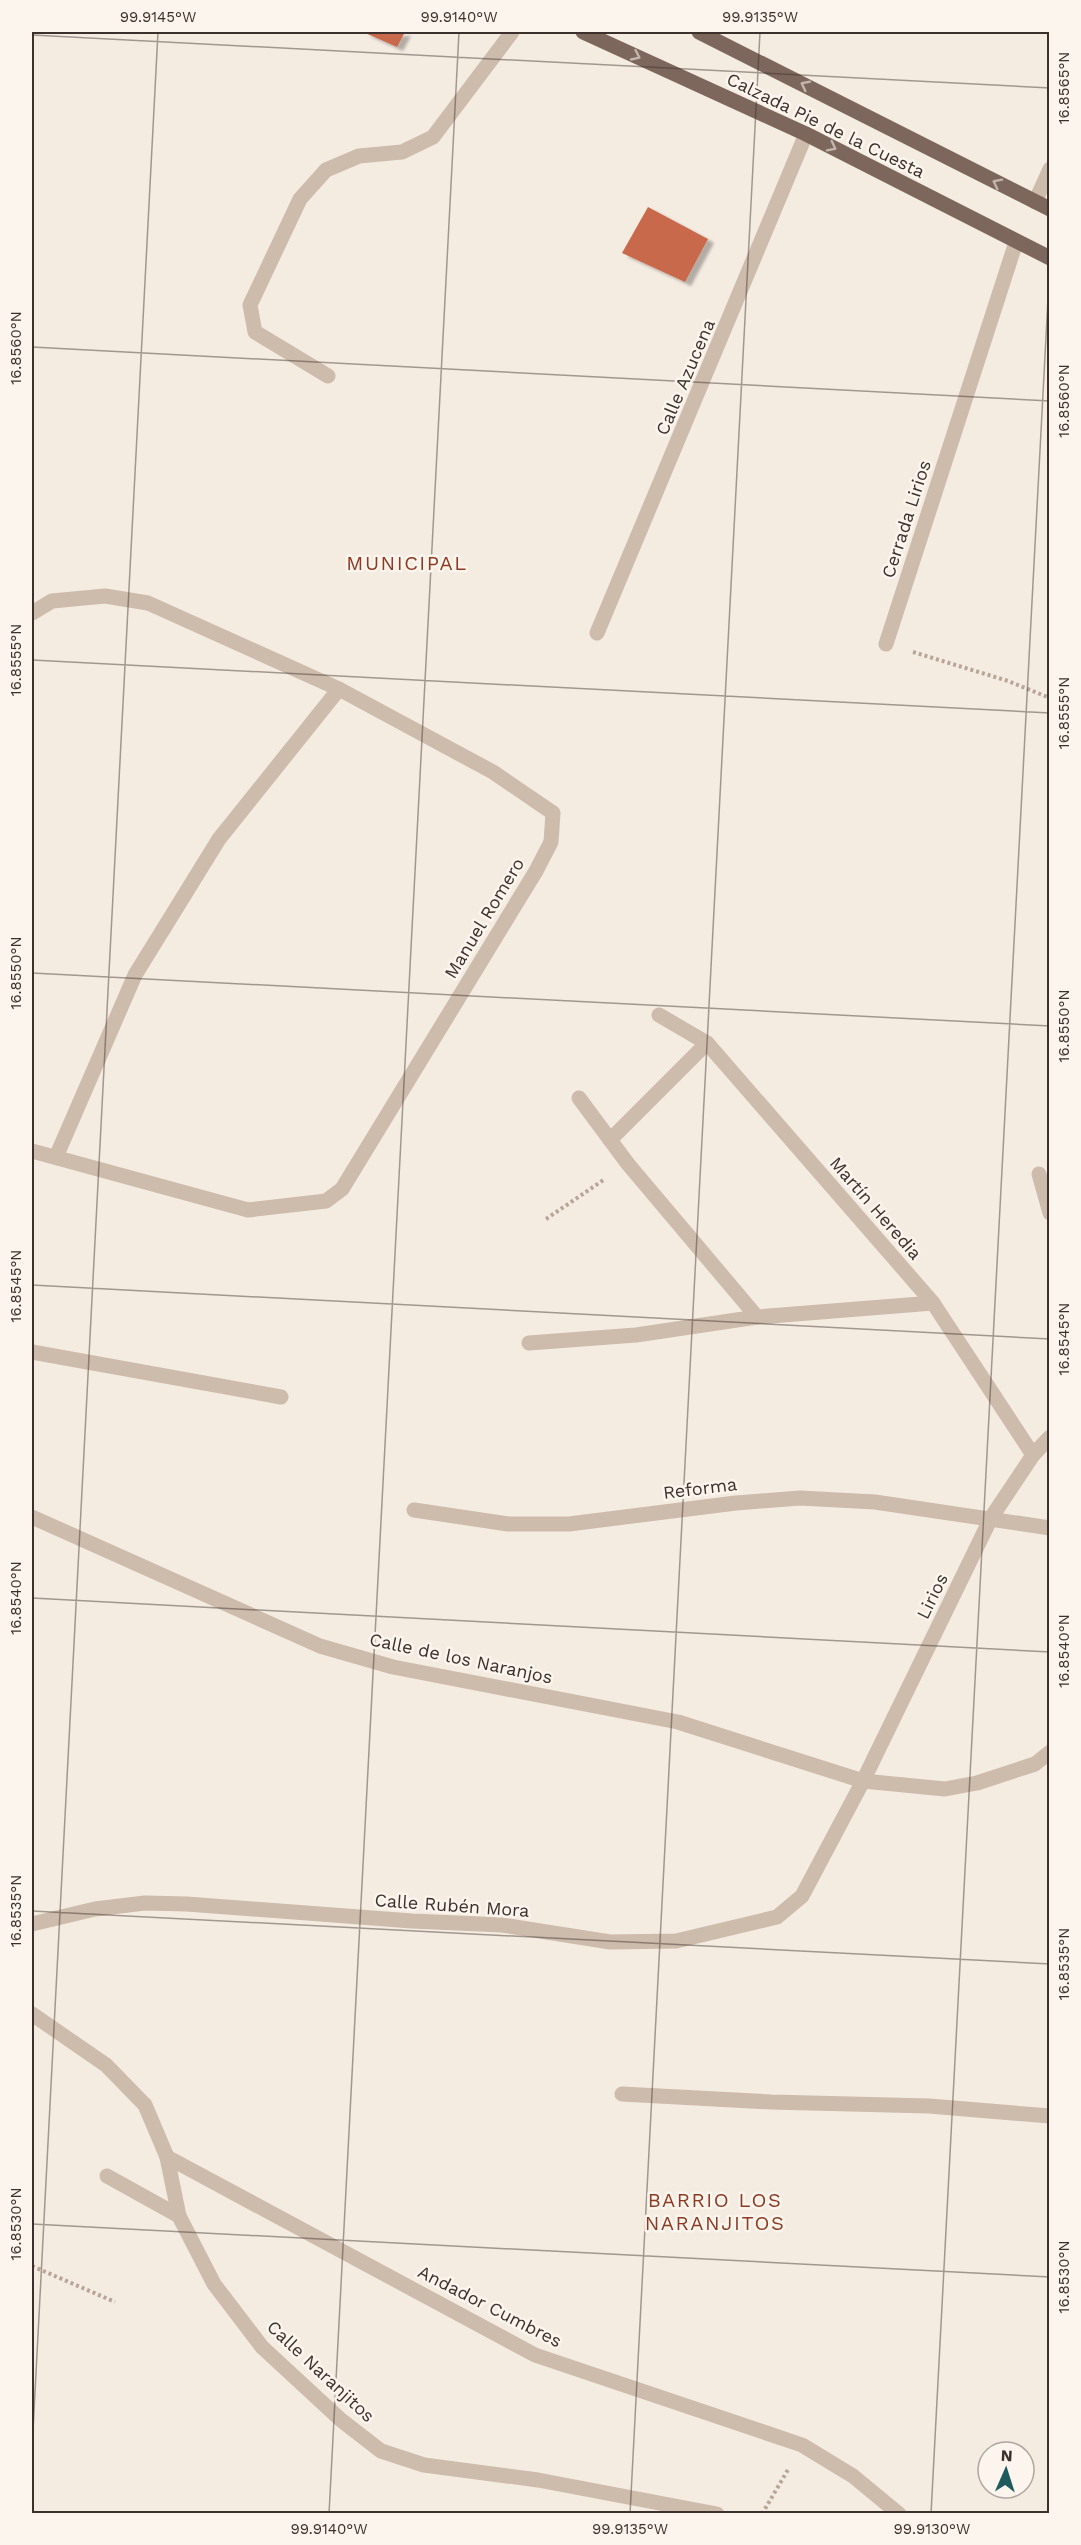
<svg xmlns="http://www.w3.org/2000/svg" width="1081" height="2545" viewBox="0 0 1081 2545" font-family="'Work Sans',sans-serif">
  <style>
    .building { fill: #c8694b; filter: url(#shadow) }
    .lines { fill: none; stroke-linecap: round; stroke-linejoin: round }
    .path { stroke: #b9a596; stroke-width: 4; stroke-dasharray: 3 3; stroke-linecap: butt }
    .lane { stroke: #cdbbac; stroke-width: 15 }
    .street { stroke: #cdbbac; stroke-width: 15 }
    .primary { stroke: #7d675c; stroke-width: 15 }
    .oneway { stroke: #c2b5ac }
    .ticks { fill: none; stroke: #3b302b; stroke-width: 1.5; stroke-opacity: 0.45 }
    .labels { text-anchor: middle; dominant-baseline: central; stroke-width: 5; stroke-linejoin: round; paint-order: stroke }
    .street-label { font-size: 18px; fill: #3b302b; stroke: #fbf5ee }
    .neighbourhood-label { font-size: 20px; letter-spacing: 1.5px; fill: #8c3b22; stroke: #fbf5ee }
    .neatline { fill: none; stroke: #3b302b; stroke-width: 2 }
    .ticks-label { font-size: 15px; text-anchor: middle; fill: #3b302b }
  </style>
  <defs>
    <filter id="shadow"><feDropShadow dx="6" dy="4" stdDeviation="1.5" flood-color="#0004"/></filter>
  </defs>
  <rect width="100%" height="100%" fill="#f4ebe1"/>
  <g class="building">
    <path d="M363 32H405L397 47Z"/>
    <path d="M648 207 708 239 685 282 622 253Z"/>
  </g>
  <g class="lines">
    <g class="path">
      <path d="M913 652 1008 681 1050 698"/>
      <path d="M546 1219 605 1179"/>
      <path d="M32 2266 115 2302"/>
      <path d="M762 2514 789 2468"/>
    </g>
    <path class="lane" d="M107 2176 179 2216"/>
    <g class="street">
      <path d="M1035 202 1050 169"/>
      <path d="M328 376 255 332 250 305 300 199 326 170 359 156 402 152 433 137 512 32"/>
      <path d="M32 613 52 601 105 596 148 603 339 689 493 772 553 813 551 842 536 871 342 1189 326 1201 248 1210 32 1151"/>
      <path d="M597 633 806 134"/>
      <path d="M886 644 1016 242"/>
      <path d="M659 1015 707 1043 933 1303 1033 1455"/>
      <path d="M579 1098 628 1164 757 1317"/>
      <path d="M610 1140 707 1043"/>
      <path d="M56 1157 135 975 219 839 339 689"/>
      <path d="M1039 1174 1050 1213"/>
      <path d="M529 1343 636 1335 757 1317 933 1303"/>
      <path d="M32 1352 281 1397"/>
      <path d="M414 1510 508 1524H569L736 1503 800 1498 875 1502 1050 1528"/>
      <path d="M32 1517 320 1646 393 1667 678 1722 863 1781 945 1789 977 1783 1035 1764 1050 1752"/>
      <path d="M32 1924 95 1909 145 1903 187 1904 412 1921 502 1925 610 1942 676 1941 777 1917 802 1896 863 1781 991 1518 1033 1455 1050 1437"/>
      <path d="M32 2014 106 2065 145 2105 167 2157 179 2216 214 2284 262 2347 341 2420 381 2451 424 2465 538 2480 717 2514"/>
      <path d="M622 2094 771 2102 929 2106 1050 2116"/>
      <path d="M167 2157 535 2355 802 2445 853 2476 899 2514"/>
    </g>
    <g class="primary">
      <path d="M583 32 806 134 1050 258"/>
      <path d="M699 32 1050 209"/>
    </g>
  </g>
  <defs><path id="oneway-chevron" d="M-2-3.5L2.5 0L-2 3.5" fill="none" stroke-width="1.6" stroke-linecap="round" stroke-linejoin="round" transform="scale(1.5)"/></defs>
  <g class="oneway">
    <use href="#oneway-chevron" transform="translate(636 56) rotate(25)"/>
    <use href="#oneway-chevron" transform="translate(805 85) rotate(-153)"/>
    <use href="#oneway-chevron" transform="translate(832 147) rotate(27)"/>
    <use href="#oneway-chevron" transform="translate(997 183) rotate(-153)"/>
  </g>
  <path class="ticks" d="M32 35 1050 88M32 347 1050 401M32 660 1050 713M32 973 1050 1026M32 1285 1050 1339M32 1598 1050 1652M32 1911 1050 1964M32 2224 1050 2277M32 2450 158 32M329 2514 459 32M630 2514 760 32M931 2514 1050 261"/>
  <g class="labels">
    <g class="street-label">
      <text transform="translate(826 125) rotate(26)">Calzada Pie de la Cuesta</text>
      <text transform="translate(685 377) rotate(-67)">Calle Azucena</text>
      <text transform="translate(906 519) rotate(-72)">Cerrada Lirios</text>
      <text transform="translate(484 918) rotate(-59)">Manuel Romero</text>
      <text transform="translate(876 1208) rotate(49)">Martín Heredia</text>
      <text transform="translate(700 1488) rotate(-7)">Reforma</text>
      <text transform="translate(932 1596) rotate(-64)">Lirios</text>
      <text transform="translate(461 1658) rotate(12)">Calle de los Naranjos</text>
      <text transform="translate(452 1905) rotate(4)">Calle Rubén Mora</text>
      <text transform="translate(490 2306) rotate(27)">Andador Cumbres</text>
      <text transform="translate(321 2371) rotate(43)">Calle Naranjitos</text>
    </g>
    <g class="neighbourhood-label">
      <text x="407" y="563">MUNICIPAL</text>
      <text x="715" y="2200">BARRIO LOS<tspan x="715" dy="23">NARANJITOS</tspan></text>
    </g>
  </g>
  <rect width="1081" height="2545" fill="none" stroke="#fbf5ee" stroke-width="66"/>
  <g transform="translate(1006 2470) rotate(3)"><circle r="28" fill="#fbf5ee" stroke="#aea6a0" stroke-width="1.5"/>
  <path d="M0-4.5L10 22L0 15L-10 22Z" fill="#1f5a5e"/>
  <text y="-9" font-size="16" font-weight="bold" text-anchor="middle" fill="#3b302b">N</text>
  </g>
  <rect x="33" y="33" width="1015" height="2479" class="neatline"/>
  <g class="ticks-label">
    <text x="158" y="22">99.9145°W</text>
    <text x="459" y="22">99.9140°W</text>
    <text x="760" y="22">99.9135°W</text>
    <text transform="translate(1064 88) rotate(-90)" y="5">16.8565°N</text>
    <text transform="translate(16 348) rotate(-90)" y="5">16.8560°N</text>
    <text transform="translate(1064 401) rotate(-90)" y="5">16.8560°N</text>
    <text transform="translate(16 660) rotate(-90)" y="5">16.8555°N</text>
    <text transform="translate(1064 713) rotate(-90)" y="5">16.8555°N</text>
    <text transform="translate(16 973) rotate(-90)" y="5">16.8550°N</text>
    <text transform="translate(1064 1026) rotate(-90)" y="5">16.8550°N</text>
    <text transform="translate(16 1286) rotate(-90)" y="5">16.8545°N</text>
    <text transform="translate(1064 1339) rotate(-90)" y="5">16.8545°N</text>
    <text transform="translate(16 1598) rotate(-90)" y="5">16.8540°N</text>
    <text transform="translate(1064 1651) rotate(-90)" y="5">16.8540°N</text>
    <text transform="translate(16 1911) rotate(-90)" y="5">16.8535°N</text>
    <text transform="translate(1064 1964) rotate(-90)" y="5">16.8535°N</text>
    <text transform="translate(16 2224) rotate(-90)" y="5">16.8530°N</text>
    <text transform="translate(1064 2277) rotate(-90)" y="5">16.8530°N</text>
    <text x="329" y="2534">99.9140°W</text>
    <text x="630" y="2534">99.9135°W</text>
    <text x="932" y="2534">99.9130°W</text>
  </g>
</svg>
